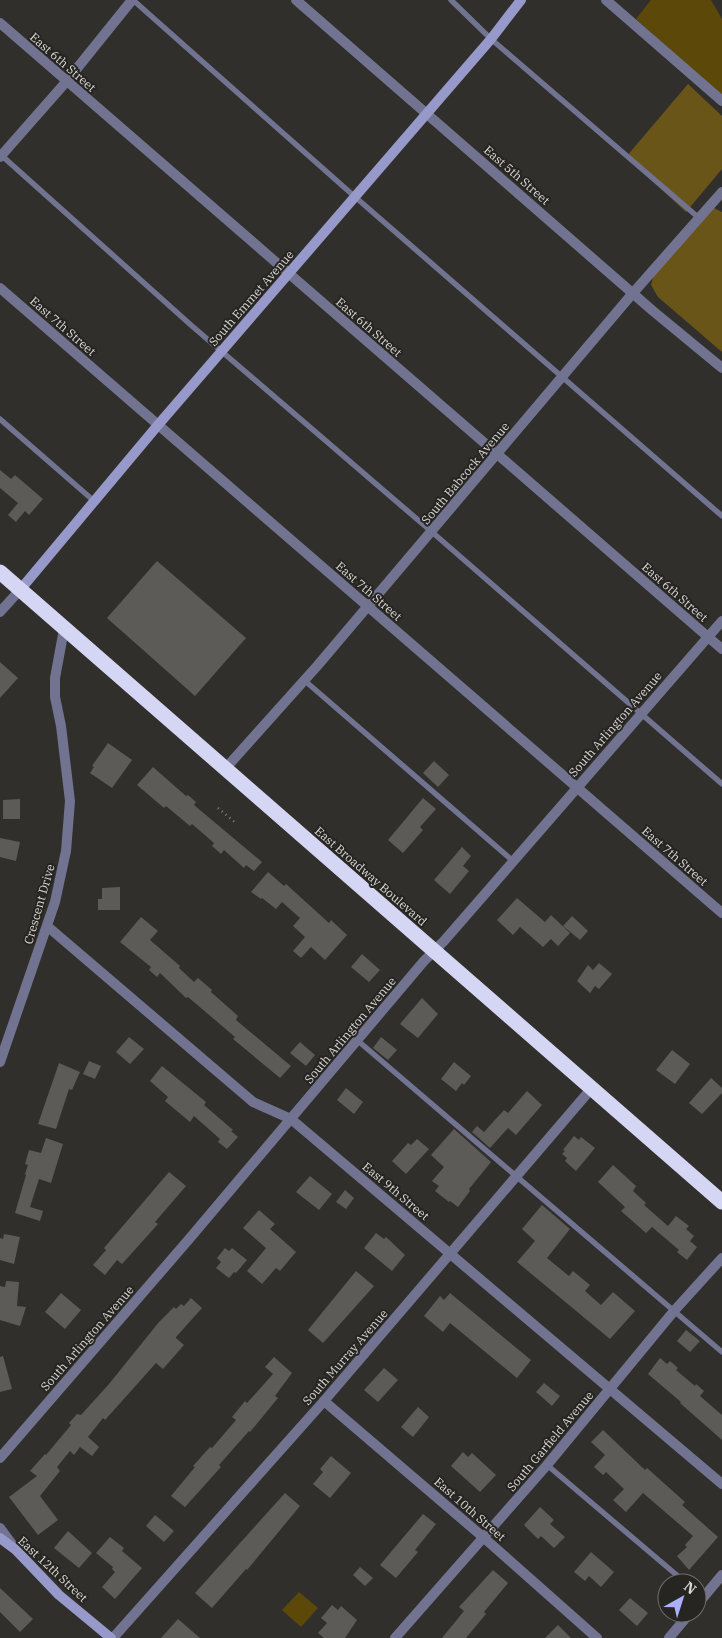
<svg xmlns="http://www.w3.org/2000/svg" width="722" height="1638" viewBox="0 0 722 1638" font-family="'IBM Plex Serif',serif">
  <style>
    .green { fill: #5c4909 }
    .forest { fill: #6a5518 }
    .building { fill: #5c5b57 }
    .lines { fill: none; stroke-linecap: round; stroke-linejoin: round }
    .path { stroke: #858481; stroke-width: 2.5; stroke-dasharray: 1 4; stroke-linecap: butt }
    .lane { stroke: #717391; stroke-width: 5.5 }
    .street { stroke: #717391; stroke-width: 10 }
    .secondary { stroke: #9699c9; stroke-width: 10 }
    .highway { stroke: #d4d6f4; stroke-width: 15 }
    .labels { text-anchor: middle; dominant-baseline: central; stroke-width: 4; stroke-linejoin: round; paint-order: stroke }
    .street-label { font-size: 12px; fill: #dbdad8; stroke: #262522 }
  </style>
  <rect width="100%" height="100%" fill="#302f2b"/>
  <g class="green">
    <path d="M651 0H711L722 19V97L636 19Z"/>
    <path d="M299 1592 318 1608 301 1627 282 1610Z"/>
  </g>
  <g class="forest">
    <path d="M688 84 722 116V169L686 212 626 157Z"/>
    <path d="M714 208 722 212V352L658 297 651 285 654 274Z"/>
  </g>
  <g class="building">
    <path d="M0 470 11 479 15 475 43 499 29 515 25 511 16 522 8 515 18 503 0 488Z"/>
    <path d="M157 561 246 638 195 696 107 618Z"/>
    <path d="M0 662 18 678 0 698Z"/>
    <path d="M108 743 132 760 112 788 90 773 94 767 92 766Z"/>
    <path d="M434 761 449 775 438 787 423 773Z"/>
    <path d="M153 767 186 796 188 795 196 802 194 805 262 862 254 871 246 865 244 868 224 850 221 854 212 846 214 843 192 824 190 826 166 806 164 808 137 785Z"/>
    <path d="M423 798 436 809 420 827 423 830 403 853 388 840Z"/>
    <path d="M20 799V819H3V800Z"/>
    <path d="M0 838 20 842 16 861 0 857Z"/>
    <path d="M462 847 471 856 463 866 469 871 450 894 434 880Z"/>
    <path d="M268 872 284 886 286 884 329 923 331 920 347 935 325 960 311 947 301 958 293 951 305 937 293 926 300 918 282 902 276 909 262 898 261 899 251 892Z"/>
    <path d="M120 887V910H98V899H102V888Z"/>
    <path d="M517 898 545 922 551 915 570 933 558 946 551 939 543 947 520 927 513 935 497 920Z"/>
    <path d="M572 916 588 931 580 940 563 926Z"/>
    <path d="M141 917 158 931 150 940 180 966 179 968 194 982 198 978 212 990 211 992 238 1016 236 1020 291 1066 280 1078 233 1039 235 1037 188 997 186 998 160 973 157 977 149 970 151 967 120 942Z"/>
    <path d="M362 954 380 970 369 982 351 967Z"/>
    <path d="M599 963 612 974 599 989 595 986 590 993 577 981 588 965 593 970Z"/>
    <path d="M422 998 438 1014 418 1038 400 1024Z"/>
    <path d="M129 1037 144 1049 130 1064 116 1052Z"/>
    <path d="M381 1037 397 1050 388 1060 373 1048Z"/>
    <path d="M300 1042 315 1055 306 1066 290 1053Z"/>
    <path d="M672 1050 690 1064 675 1084 656 1070Z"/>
    <path d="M89 1061 101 1066 95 1079 83 1074Z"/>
    <path d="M454 1062 471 1076 464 1085 462 1083 456 1091 441 1079Z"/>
    <path d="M59 1063 80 1072 72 1090 69 1089 56 1129 38 1124Z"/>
    <path d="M162 1066 206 1102 204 1105 233 1130 231 1131 238 1137 227 1149 218 1142 220 1139 194 1116 190 1122 165 1101 168 1097 150 1081Z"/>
    <path d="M711 1078 722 1088V1093L702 1114 689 1103Z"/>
    <path d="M346 1088 363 1102 354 1114 337 1100Z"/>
    <path d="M527 1091 542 1105 516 1135 508 1128 490 1148 472 1132 477 1126 484 1132 504 1110 508 1113Z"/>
    <path d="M454 1129 491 1162 469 1189 470 1191 458 1207 450 1201 449 1202 435 1191 439 1186 432 1181 444 1167 431 1155Z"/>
    <path d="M574 1136 579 1140 581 1137 595 1148 576 1171 565 1161 567 1158 562 1154 565 1151 563 1150Z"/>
    <path d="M46 1138 63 1144 51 1183 39 1179 30 1207 43 1211 40 1221 15 1213 26 1175 25 1174 28 1165 25 1164 29 1150 41 1153Z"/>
    <path d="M417 1139 429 1149 406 1174 392 1161 408 1143 411 1145Z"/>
    <path d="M613 1165 636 1186 633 1191 646 1203 644 1205 668 1226 676 1216 689 1226 686 1229 694 1236 690 1241 697 1247 687 1260 677 1252 679 1250 652 1227 646 1233 621 1211 625 1207 598 1182Z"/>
    <path d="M169 1172 186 1186 155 1222 158 1224 122 1264 117 1260 105 1275 93 1265 106 1250 104 1248Z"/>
    <path d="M310 1176 332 1194 319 1210 296 1192Z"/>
    <path d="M345 1190 354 1198 346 1209 336 1202Z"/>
    <path d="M542 1205 570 1229 547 1258 569 1276 573 1271 590 1285 585 1291 601 1305 613 1292 635 1311 610 1339 517 1262 535 1241 522 1229Z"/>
    <path d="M259 1210 275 1224 270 1229 296 1252 280 1271 276 1268 262 1284 247 1271 266 1248 243 1228Z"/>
    <path d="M376 1233 384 1239 386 1237 405 1255 392 1271 364 1248Z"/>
    <path d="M4 1234 20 1237 14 1264 0 1260V1238L3 1239Z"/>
    <path d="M225 1248 229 1251 232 1248 247 1260 236 1273 234 1272 229 1278 216 1268 221 1262 217 1258Z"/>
    <path d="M356 1271 374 1286 323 1343 308 1330Z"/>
    <path d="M6 1281 19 1282 17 1306 26 1307 20 1326 0 1320V1286L5 1287Z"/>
    <path d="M61 1293 81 1310 65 1329 45 1312Z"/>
    <path d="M450 1293 531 1360 517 1378 450 1323 443 1332 424 1316 440 1296 444 1300Z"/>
    <path d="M191 1298 202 1308 176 1337V1338L184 1345 163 1369 156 1363 105 1420 103 1418 88 1437 99 1447 92 1456 80 1447 74 1455 70 1451 57 1467 60 1471 40 1496 58 1520 38 1535 9 1497 37 1476 30 1471 45 1454 46 1455 71 1425 69 1423 77 1414 81 1415 109 1384 159 1322 174 1307 176 1309 181 1304 184 1306Z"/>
    <path d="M686 1330 700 1341 690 1352 677 1341Z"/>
    <path d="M3 1356 12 1389 0 1392V1357Z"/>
    <path d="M274 1357 292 1373 275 1396 278 1398 250 1432 249 1431 219 1465 221 1467 185 1507 171 1496 195 1467 193 1466 210 1447 212 1448 236 1420 232 1417 245 1401 247 1403 273 1374 265 1367Z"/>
    <path d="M660 1358 667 1364 670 1361 678 1368 676 1370 695 1386 696 1384 704 1391 700 1396 722 1415V1440L680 1403 681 1402 648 1374Z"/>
    <path d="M384 1368 398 1380 378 1402 364 1390Z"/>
    <path d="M544 1383 560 1396 552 1406 536 1392Z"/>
    <path d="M418 1407 429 1417 413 1437 401 1427Z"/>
    <path d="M603 1430 645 1470 647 1468 685 1502 682 1505 718 1537 689 1570 677 1556 687 1547 685 1545 693 1536 643 1493 626 1512 613 1500 624 1489 606 1472 603 1475 594 1467 605 1455 591 1442Z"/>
    <path d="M463 1452 468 1457 472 1453 496 1475 480 1492 451 1466Z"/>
    <path d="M331 1456 351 1473 330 1498 313 1484 323 1472 320 1469Z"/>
    <path d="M285 1493 300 1506 247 1570 246 1569 212 1608 195 1593Z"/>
    <path d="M540 1507 554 1520 550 1524 565 1537 554 1548 541 1536 538 1539 524 1525Z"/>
    <path d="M423 1514 436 1524 415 1550 418 1552 396 1578 380 1565Z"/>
    <path d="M155 1515 174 1531 164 1542 146 1526Z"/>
    <path d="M68 1531 92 1553 79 1568 54 1548Z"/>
    <path d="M110 1537 124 1548 122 1551 142 1568 115 1599 102 1587 115 1572 112 1569 113 1567 96 1553Z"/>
    <path d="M591 1552 614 1572 601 1587 589 1576 585 1581 574 1572Z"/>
    <path d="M360 1567 373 1578 365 1586 353 1575Z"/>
    <path d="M493 1570 508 1583 484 1612 486 1614 466 1638H442L464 1611 459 1607Z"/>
    <path d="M0 1588 33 1619 20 1632 0 1612Z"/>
    <path d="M630 1598 648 1613 637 1626 619 1610Z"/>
    <path d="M332 1605 338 1610 341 1606 357 1620 345 1638H324L318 1633 327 1623 321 1618Z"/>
    <path d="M178 1619 200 1638H161Z"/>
    <path d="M558 1625 571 1638H545Z"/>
  </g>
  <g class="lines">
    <path class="path" d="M218 808 237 824"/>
    <g class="lane">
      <path d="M133 0 354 196 722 516"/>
      <path d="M451 0 491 39 699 218"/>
      <path d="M0 154 192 326 432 532 722 784"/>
      <path d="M0 419 94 501"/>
      <path d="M304 680 513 861"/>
      <path d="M357 1040 722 1352"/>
      <path d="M547 1465 686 1583"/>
      <path d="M697 1592 703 1598"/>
    </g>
    <g class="street">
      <path d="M296 0 653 311 722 368"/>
      <path d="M606 0 722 101"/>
      <path d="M0 23 722 649"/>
      <path d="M0 157 66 82 132 0"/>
      <path d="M0 288 722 913"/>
      <path d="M0 612 20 590"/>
      <path d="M225 769 318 665 633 293 722 192"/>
      <path d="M47 926 253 1102 291 1119 722 1484"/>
      <path d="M0 1062 55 902 66 851 70 801 61 726 55 697V678L64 629"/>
      <path d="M324 1401 483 1537 597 1638"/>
      <path d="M0 1458 190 1238 424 961 444 941 722 621"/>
      <path d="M0 1528 14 1547"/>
      <path d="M697 1605 722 1575"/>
      <path d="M113 1638 324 1401 591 1089"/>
      <path d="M395 1638 547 1465 674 1311 722 1258"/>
      <path d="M669 1638 690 1613"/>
    </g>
    <g class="secondary">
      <path d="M20 590 158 425 491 39 521 0"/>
      <path d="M0 1538 16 1550 59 1595 111 1638"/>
    </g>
    <path class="highway" d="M0 572 722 1202"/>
  </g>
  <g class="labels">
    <g class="street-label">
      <text transform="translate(63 62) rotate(41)">East 6th Street</text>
      <text transform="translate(517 175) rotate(41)">East 5th Street</text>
      <text transform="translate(251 298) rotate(-49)">South Emmet Avenue</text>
      <text transform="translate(63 326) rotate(41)">East 7th Street</text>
      <text transform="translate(369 327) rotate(41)">East 6th Street</text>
      <text transform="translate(465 473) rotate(-50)">South Babcock Avenue</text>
      <text transform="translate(369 591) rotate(41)">East 7th Street</text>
      <text transform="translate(675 592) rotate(41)">East 6th Street</text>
      <text transform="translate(615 724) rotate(-49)">South Arlington Avenue</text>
      <text transform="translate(675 856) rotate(41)">East 7th Street</text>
      <text transform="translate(371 876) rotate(41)">East Broadway Boulevard</text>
      <text transform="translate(39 904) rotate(-74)">Crescent Drive</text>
      <text transform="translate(350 1030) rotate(-50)">South Arlington Avenue</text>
      <text transform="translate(396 1191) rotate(40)">East 9th Street</text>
      <text transform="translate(87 1338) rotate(-49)">South Arlington Avenue</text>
      <text transform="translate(345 1357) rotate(-49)">South Murray Avenue</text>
      <text transform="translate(550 1441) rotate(-50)">South Garfield Avenue</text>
      <text transform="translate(470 1509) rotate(41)">East 10th Street</text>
      <text transform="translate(53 1569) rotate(43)">East 12th Street</text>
    </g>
  </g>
  <g transform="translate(682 1598) rotate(39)"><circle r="24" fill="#262522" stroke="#6e6d6b"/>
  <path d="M0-4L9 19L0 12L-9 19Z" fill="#acaffb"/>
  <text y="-8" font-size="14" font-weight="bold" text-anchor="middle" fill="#dbdad8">N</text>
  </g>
</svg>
